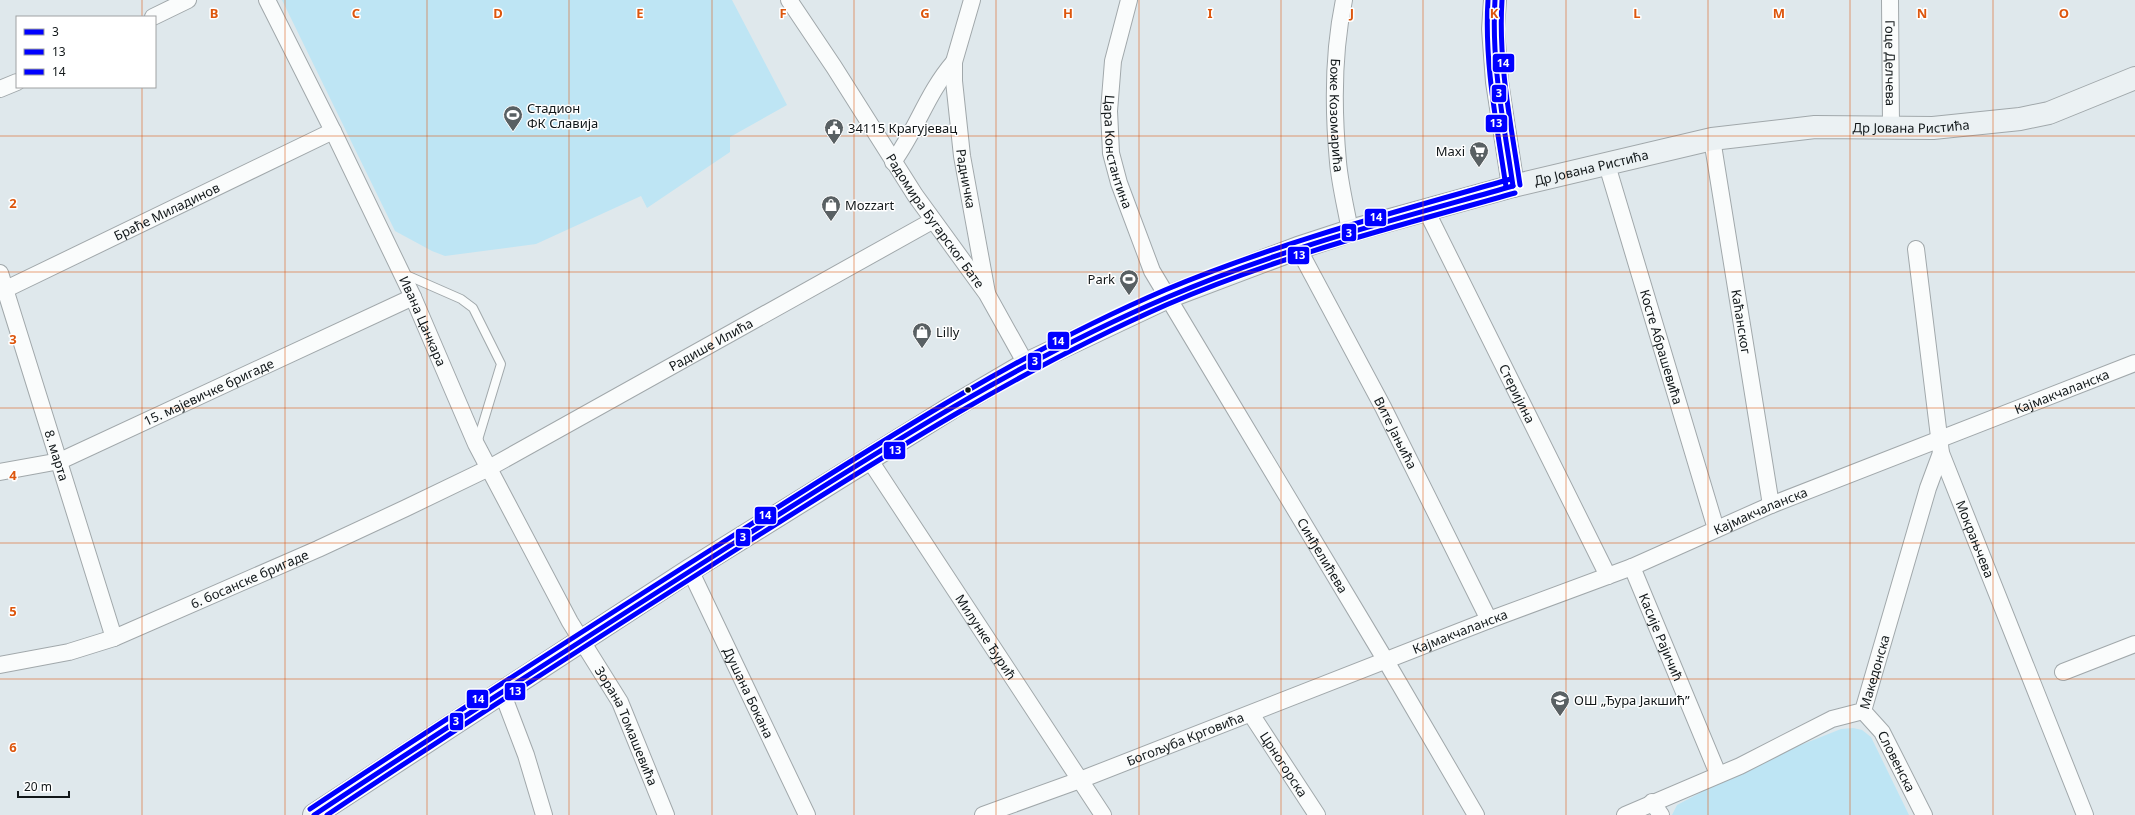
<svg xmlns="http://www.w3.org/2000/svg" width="2135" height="815" viewBox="0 0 2135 815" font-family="'Noto Sans',sans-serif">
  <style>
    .green { fill: #bee5f4 }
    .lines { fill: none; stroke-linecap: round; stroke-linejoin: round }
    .lane-casing { stroke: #a1a8ab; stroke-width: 10 }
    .street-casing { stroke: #a1a8ab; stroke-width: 18 }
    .secondary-casing { stroke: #a1a8ab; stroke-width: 24 }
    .lane { stroke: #fafcfc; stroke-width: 8 }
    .street { stroke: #fafcfc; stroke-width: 16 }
    .secondary { stroke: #ebf1f3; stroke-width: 22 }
    .bus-1-casing { stroke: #fff; stroke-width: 8 }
    .bus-2-casing { stroke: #fff; stroke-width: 8 }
    .bus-3-casing { stroke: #fff; stroke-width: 8 }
    .bus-1 { stroke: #00f; stroke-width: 5 }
    .bus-2 { stroke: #00f; stroke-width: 5 }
    .bus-3 { stroke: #00f; stroke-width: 5 }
    .grid { fill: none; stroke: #dd560d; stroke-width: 1; stroke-opacity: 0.55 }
    .bus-dot { fill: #111719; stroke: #fff; stroke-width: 1.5 }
    .labels { text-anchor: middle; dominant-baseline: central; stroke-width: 3; stroke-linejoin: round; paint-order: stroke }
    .street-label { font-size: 13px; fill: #111719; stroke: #fff }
    .poi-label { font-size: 13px; fill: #111719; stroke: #fff; text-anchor: start }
    .grid-label { font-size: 13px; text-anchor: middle; font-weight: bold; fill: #dd560d; stroke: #fff; stroke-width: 3; stroke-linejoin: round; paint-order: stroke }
    .line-badge { stroke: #fff; stroke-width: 1.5 }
    .badge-label { font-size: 11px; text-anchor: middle; font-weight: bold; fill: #fff }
  </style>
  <rect width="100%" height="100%" fill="#dfe8ec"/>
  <g class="green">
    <path d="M282 0H732L787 105 730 137V152L647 208 641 196 536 244 445 256 432 251 395 231Z"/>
    <path d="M1853 728 1862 730 1871 737 1909 815H1672L1677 805 1760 761 1841 729Z"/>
  </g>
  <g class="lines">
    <defs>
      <path id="lane" d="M404 274 461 299 473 308 501 364 477 443"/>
      <g id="street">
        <path id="s1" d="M267 0 333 131 413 297 476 444 570 622 620 702 666 815"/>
        <path id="s2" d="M789 0 834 67 915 195 987 294 1026 364"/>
        <path id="s3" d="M972 0 954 62V81L962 156 987 293"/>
        <path id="s4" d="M1129 0 1113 61 1109 111 1111 153 1119 183 1152 271 1386 661 1476 815"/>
        <path id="s5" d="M1344 0C1333 52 1333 108 1338 162 1340 185 1346 208 1350 231"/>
        <path id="s6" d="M1890 0 1891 126"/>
        <path d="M153 17 188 0"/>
        <path d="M0 89 17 82"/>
        <path id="s7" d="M1712 139 1771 505"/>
        <path d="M893 162C917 129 927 93 954 62"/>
        <path id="s8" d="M1607 165 1716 529"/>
        <path id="s9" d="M1426 210 1608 576"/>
        <path id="s10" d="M1298 248 1383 407 1489 620"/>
        <path id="s11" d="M1916 249 1941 453 2085 815"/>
        <path id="s12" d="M0 273 114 638"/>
        <path id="s13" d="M0 292 333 131"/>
        <path id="s14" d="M869 459 1103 815"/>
        <path id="s15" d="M0 472 60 461 413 297"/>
        <path id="s16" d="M1632 567 1718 774"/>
        <path id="s17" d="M690 570 807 815"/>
        <path id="s18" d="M0 665 69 652 114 638 318 549 406 508 489 468 932 221"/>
        <path d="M2063 672 2135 644"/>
        <path d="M502 692 526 755 544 815"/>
        <path id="s19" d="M1863 711 1882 732 1924 815"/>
        <path id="s20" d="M1251 714 1317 815"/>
        <path d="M1652 802 1661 815"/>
        <path id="s21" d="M983 815 1080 780 1489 620 1632 567 1771 505 2135 363"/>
        <path id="s22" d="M1625 815 1740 766 1832 719 1863 711 1928 488 1941 453"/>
      </g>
      <g id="secondary">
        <path d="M1495 0 1493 29 1497 82 1513 186"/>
        <path id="s23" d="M314 815 690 570 951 408 1026 364 1168 297 1298 248 1350 231 1513 186 1712 139 1815 127 1933 128 2020 119 2049 113 2135 78"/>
      </g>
    </defs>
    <use href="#lane" class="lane-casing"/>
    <use href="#street" class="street-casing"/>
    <use href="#secondary" class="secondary-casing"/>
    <use href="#lane" class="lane"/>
    <use href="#street" class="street"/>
    <use href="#secondary" class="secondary"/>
    <defs>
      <g id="bus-1">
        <path d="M1495 0C1491 63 1504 124 1513 186"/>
        <path d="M314 815C457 720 601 628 745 536 882 449 1018 361 1168 297 1279 249 1397 219 1513 186"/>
      </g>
      <g id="bus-2">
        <path d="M1488 0C1484 63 1497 125 1506 187"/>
        <path d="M327 815C466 722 607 632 748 542 884 456 1019 370 1166 305 1278 256 1398 226 1515 193"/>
      </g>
      <g id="bus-3">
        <path d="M1502 0C1498 63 1511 124 1520 185"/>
        <path d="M310 809C453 714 597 622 742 530 879 443 1016 354 1165 290 1277 243 1395 212 1511 179"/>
      </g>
    </defs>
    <use href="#bus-1" class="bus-1-casing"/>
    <use href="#bus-2" class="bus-2-casing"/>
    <use href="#bus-3" class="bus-3-casing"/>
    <use href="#bus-1" class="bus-1"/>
    <use href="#bus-2" class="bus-2"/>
    <use href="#bus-3" class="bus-3"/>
  </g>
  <path class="grid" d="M142 0V17M285 0V815M427 0V815M569 0V815M712 0V815M854 0V815M996 0V815M1139 0V815M1281 0V815M1423 0V815M1566 0V815M1708 0V815M1850 0V815M1993 0V815M142 87V815M0 136H2135M0 272H2135M0 408H2135M0 543H2135M0 679H2135"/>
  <defs>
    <symbol id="stadium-pin" viewBox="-11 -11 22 30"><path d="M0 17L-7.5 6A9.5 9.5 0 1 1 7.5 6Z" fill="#596063" stroke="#fff"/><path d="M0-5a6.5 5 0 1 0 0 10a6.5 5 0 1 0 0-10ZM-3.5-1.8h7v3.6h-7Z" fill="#fff"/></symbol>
    <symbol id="civic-pin" viewBox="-11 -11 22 30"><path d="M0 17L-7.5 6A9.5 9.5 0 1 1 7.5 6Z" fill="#596063" stroke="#fff"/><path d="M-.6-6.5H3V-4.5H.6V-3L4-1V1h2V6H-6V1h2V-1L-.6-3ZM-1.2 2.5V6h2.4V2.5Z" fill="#fff"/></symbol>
    <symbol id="supermarket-pin" viewBox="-11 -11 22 30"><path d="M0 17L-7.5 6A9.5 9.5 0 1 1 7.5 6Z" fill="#596063" stroke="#fff"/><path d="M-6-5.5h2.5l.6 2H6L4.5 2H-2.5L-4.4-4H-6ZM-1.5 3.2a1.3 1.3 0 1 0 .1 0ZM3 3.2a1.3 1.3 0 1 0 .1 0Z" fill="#fff"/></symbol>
    <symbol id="shop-pin" viewBox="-11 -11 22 30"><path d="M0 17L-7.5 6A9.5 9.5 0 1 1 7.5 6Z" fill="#596063" stroke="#fff"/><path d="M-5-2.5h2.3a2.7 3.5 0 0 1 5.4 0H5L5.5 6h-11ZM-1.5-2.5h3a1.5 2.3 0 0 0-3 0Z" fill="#fff"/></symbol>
    <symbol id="school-pin" viewBox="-11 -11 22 30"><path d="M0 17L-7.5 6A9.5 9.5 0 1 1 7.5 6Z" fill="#596063" stroke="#fff"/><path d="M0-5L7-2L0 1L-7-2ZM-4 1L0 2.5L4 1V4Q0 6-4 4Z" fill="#fff"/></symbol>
  </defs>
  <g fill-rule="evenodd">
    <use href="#stadium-pin" x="502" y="104" width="22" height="30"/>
    <use href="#civic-pin" x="823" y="117" width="22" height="30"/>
    <use href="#supermarket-pin" x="1468" y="140" width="22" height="30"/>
    <use href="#shop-pin" x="820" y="194" width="22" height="30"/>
    <use href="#stadium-pin" x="1118" y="268" width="22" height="30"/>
    <use href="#shop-pin" x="911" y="321" width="22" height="30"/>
    <use href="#school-pin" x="1549" y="689" width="22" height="30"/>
  </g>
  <circle class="bus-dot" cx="968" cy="390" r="3.5"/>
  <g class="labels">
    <g class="street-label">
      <text stroke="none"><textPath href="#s6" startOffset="63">Гоце Делчева</textPath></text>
      <text stroke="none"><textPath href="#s5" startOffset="116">Боже Козомарића</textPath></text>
      <text stroke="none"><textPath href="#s23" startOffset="1767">Др Јована Ристића</textPath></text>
      <text stroke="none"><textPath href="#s4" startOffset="155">Цара Константина</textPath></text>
      <text stroke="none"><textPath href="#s23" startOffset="1443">Др Јована Ристића</textPath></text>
      <text stroke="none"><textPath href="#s3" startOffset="182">Радничка</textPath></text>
      <text stroke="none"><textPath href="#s13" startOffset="185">Браће Миладинов</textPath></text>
      <text stroke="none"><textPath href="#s2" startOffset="265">Радомира Бугарског Бате</textPath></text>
      <text stroke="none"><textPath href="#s1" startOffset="357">Ивана Цанкара</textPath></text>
      <text stroke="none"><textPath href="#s7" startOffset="185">Каћанског</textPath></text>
      <text stroke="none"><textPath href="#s18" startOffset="783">Радише Илића</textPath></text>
      <text stroke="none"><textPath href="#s8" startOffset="190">Косте Абрашевића</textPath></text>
      <text stroke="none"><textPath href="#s15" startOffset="225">15. мајевичке бригаде</textPath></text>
      <text stroke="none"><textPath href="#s21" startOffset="1159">Кајмакчаланска</textPath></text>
      <text stroke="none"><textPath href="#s9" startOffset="205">Стеријина</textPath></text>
      <text stroke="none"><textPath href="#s10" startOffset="209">Вите Јањића</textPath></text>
      <text stroke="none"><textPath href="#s12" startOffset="191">8. марта</textPath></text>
      <text stroke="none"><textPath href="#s21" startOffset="835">Кајмакчаланска</textPath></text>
      <text stroke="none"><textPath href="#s11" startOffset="298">Мокрањчева</textPath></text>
      <text stroke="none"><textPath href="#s4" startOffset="612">Синђелићева</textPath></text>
      <text stroke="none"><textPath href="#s18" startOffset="265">6. босанске бригаде</textPath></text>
      <text stroke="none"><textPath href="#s21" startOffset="511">Кајмакчаланска</textPath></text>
      <text stroke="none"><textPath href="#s14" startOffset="213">Милунке Ђурић</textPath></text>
      <text stroke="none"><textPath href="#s16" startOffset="76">Касије Рајичић</textPath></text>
      <text stroke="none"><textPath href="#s22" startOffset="301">Македонска</textPath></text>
      <text stroke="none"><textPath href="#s17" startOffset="136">Душана Бокана</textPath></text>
      <text stroke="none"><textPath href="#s1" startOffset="811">Зорана Томашевића</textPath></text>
      <text stroke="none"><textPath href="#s21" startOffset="216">Богољуба Крговића</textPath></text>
      <text stroke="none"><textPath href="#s19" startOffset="61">Словенска</textPath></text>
      <text stroke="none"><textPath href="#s20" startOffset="60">Црногорска</textPath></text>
    </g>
    <g class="poi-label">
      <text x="527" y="108">Стадион<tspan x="527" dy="15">ФК Славија</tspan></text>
      <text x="848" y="128">34115 Крагујевац</text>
      <text x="1465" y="151" text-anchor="end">Maxi</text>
      <text x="845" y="205">Mozzart</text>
      <text x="1115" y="279" text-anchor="end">Park</text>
      <text x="936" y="332">Lilly</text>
      <text x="1574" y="700">ОШ „Ђура Јакшић”</text>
    </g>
  </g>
  <g class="grid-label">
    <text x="214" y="18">B</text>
    <text x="356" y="18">C</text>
    <text x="498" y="18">D</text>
    <text x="640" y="18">E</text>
    <text x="783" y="18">F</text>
    <text x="925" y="18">G</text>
    <text x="1068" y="18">H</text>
    <text x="1210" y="18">I</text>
    <text x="1352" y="18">J</text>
    <text x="1494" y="18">K</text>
    <text x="1637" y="18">L</text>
    <text x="1779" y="18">M</text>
    <text x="1922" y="18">N</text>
    <text x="2064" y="18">O</text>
    <text x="13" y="208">2</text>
    <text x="13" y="344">3</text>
    <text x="13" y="480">4</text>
    <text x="13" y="616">5</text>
    <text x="13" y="752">6</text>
  </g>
  <g class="line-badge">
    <rect x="1492" y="53" width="23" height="20" rx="4" fill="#00f"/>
    <rect x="1491" y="84" width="16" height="19" rx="4" fill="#00f"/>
    <rect x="1485" y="114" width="23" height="19" rx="4" fill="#00f"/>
    <rect x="1364" y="208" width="23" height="19" rx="4" fill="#00f"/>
    <rect x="1341" y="223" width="16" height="19" rx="4" fill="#00f"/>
    <rect x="1287" y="246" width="23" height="19" rx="4" fill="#00f"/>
    <rect x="1047" y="331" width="23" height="19" rx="4" fill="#00f"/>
    <rect x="1027" y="352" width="15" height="19" rx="4" fill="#00f"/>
    <rect x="883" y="441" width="23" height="19" rx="4" fill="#00f"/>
    <rect x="754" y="506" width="23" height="19" rx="4" fill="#00f"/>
    <rect x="735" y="528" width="16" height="19" rx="4" fill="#00f"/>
    <rect x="504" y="682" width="22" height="19" rx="4" fill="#00f"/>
    <rect x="466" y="689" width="23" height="20" rx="4" fill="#00f"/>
    <rect x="449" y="712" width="15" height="19" rx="4" fill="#00f"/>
  </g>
  <g class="badge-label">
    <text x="1503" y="67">14</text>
    <text x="1499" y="97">3</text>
    <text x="1496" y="127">13</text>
    <text x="1376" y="221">14</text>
    <text x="1349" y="237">3</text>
    <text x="1299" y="259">13</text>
    <text x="1058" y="345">14</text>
    <text x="1035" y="365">3</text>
    <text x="895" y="454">13</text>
    <text x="765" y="519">14</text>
    <text x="743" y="541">3</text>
    <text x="515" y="695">13</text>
    <text x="478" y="703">14</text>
    <text x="456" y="725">3</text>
  </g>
  <rect x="16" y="16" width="140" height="72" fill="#ffffff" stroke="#a0a2a3"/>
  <rect x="24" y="29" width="20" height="6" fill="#0000ff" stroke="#a0a2a3"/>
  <text x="52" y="36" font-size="12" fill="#111719">3</text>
  <rect x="24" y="49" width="20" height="6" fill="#0000ff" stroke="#a0a2a3"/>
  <text x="52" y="56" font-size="12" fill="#111719">13</text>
  <rect x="24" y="69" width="20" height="6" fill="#0000ff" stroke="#a0a2a3"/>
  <text x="52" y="76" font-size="12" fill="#111719">14</text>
  <path d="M18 791v6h51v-6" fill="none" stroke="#111719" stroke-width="2"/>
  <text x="24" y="791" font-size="12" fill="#111719" stroke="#ffffff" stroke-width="3" paint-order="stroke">20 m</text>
</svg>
